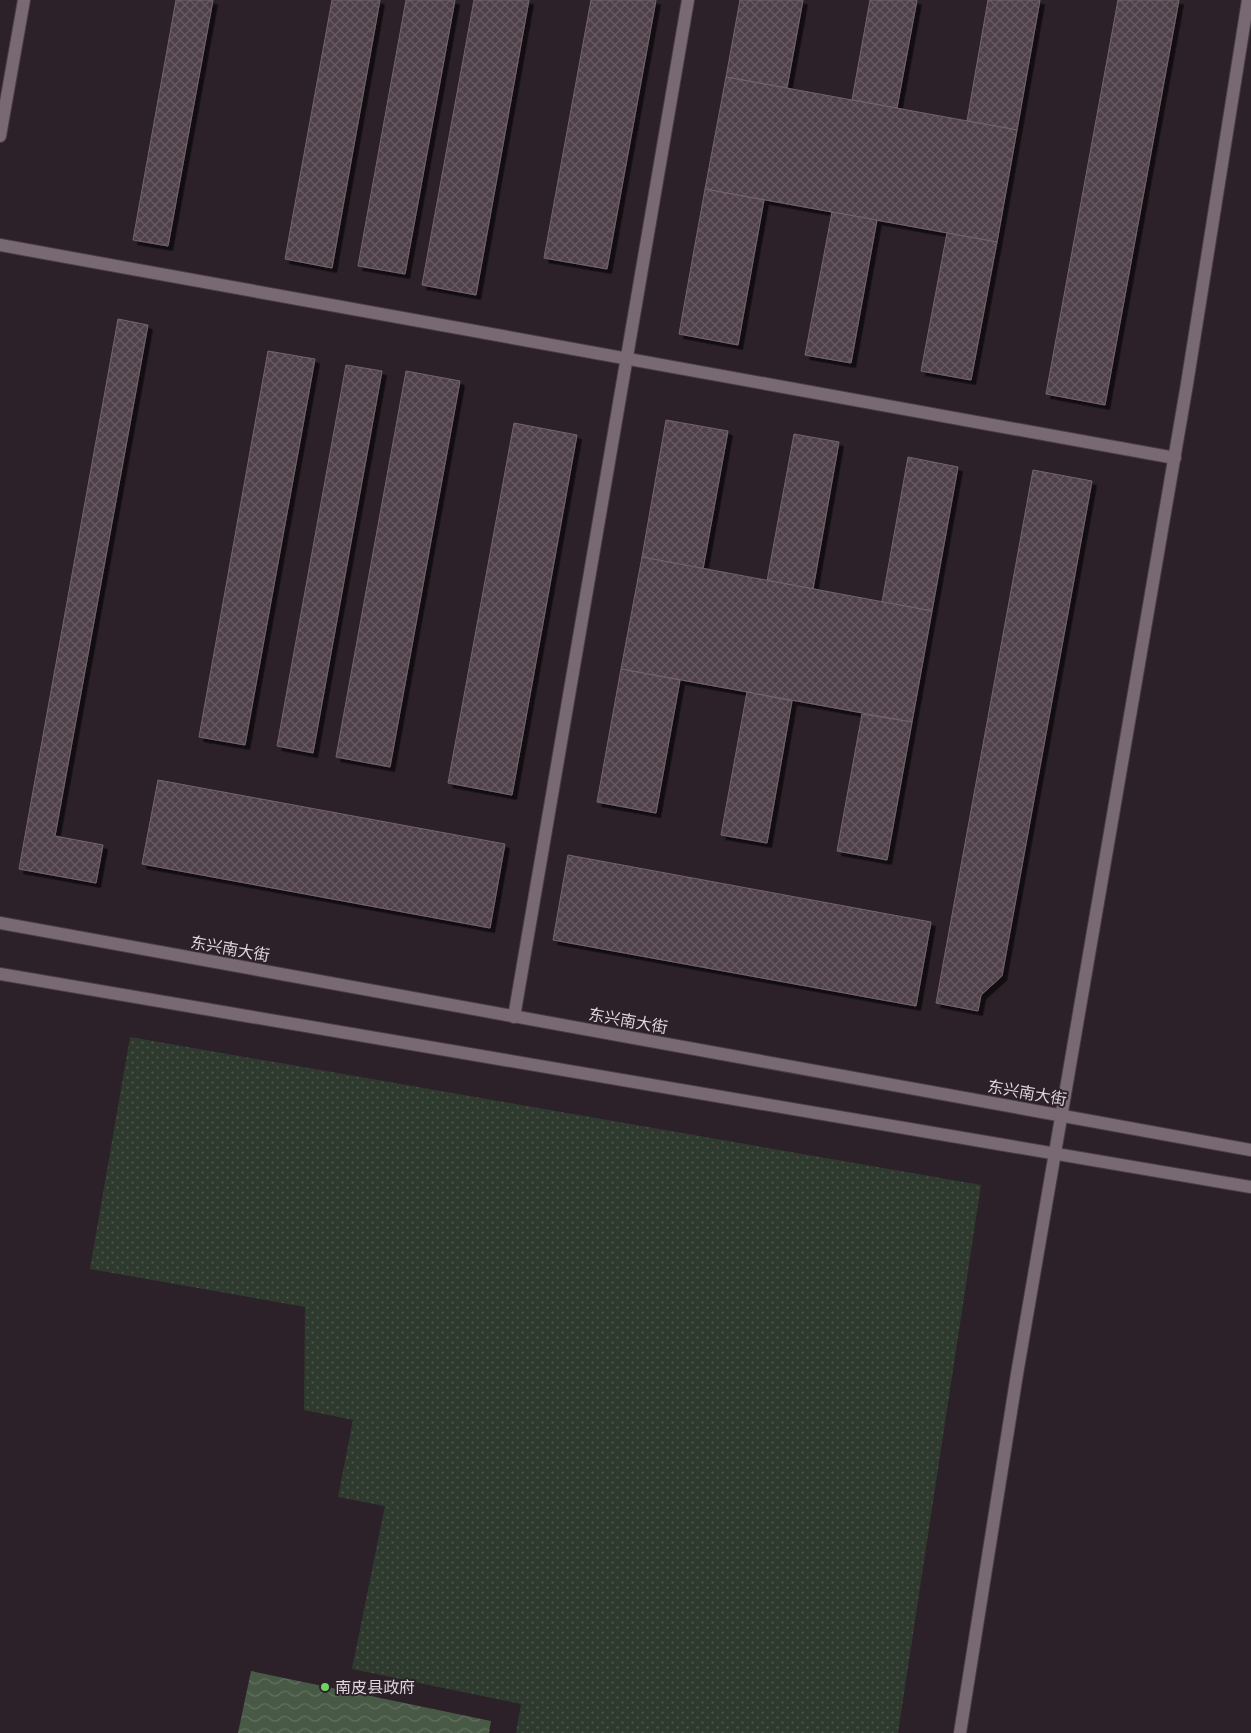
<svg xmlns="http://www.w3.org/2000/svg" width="1251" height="1733" viewBox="0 0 1251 1733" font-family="Roboto,'Noto Sans SC',sans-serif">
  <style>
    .park { fill: url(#park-dots) }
    .water { fill: url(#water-waves) }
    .building { fill: url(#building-cross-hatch); stroke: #74646d; filter: url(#shadow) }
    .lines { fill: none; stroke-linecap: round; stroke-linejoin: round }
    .lane-casing { stroke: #4a3f46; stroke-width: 14 }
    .secondary-casing { stroke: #4a3f46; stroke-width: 14 }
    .lane { stroke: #786972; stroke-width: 12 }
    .secondary { stroke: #786972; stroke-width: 12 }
    .poi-dot { fill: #6fd360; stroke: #2d2129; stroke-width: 2 }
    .labels { text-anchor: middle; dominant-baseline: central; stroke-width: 4; stroke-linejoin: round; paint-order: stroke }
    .street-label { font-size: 16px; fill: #dfd6db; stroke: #2d2129 }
    .poi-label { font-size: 16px; fill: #dfd6db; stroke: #2d2129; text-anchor: start }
  </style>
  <defs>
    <pattern id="park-dots" width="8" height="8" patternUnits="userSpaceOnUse" patternTransform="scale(1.25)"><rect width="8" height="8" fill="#2f3a2e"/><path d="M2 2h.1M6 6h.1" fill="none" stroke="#4d564c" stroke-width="1.8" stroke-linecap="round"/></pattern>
    <pattern id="water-waves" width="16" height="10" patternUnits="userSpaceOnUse" patternTransform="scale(1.25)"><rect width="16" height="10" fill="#485a45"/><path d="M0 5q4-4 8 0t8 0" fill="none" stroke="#62715f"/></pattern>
    <pattern id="building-cross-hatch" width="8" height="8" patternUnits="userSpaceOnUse" patternTransform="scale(1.25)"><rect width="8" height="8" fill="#4f4149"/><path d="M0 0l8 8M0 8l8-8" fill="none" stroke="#685c63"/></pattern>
    <filter id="shadow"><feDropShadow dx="4.5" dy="4.5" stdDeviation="0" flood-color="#0009"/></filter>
  </defs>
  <rect width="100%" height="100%" fill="#2d2129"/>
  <path class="park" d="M130 1037 981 1185 898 1733H516L521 1704 352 1669 385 1506 338 1497 353 1420 304 1410 305 1307 90 1269Z"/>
  <path class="water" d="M251 1671 491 1721 489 1733H238Z"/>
  <g class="building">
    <path d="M176 0H213L168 246 133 240Z"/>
    <path d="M332 0H380L332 268 285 259Z"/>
    <path d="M406 0H455L405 274 358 266Z"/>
    <path d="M474 0H529L476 295 422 285Z"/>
    <path d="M591 0H656L607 269 544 258Z"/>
    <path d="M740 0H803L787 88 726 77Z"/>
    <path d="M870 0H917L897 108 852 100Z"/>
    <path d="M988 0H1040L1017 130 967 121Z"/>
    <path d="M1118 0H1179L1105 405 1046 394Z"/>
    <path d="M726 77 1017 130 997 242 705 189Z"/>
    <path d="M705 189 764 200 738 345 679 334Z"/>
    <path d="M832 212 877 220 851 363 805 355Z"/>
    <path d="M947 233 997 242 971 380 921 371Z"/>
    <path d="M118 319 148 325 55 836 103 845 96 883 19 869Z"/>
    <path d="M268 351 315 359 245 745 199 737Z"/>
    <path d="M346 365 382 371 313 753 277 746Z"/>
    <path d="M406 371 460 381 390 767 336 757Z"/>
    <path d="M666 420 728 431 703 569 642 557Z"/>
    <path d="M514 423 577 435 512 795 448 783Z"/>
    <path d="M794 434 839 442 813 589 767 581Z"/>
    <path d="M908 457 958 467 932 611 882 602Z"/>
    <path d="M1033 470 1092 481 1002 976 981 995 978 1011 936 1003Z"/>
    <path d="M642 557 932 611 912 722 621 669Z"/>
    <path d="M621 669 680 680 656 813 597 802Z"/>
    <path d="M747 692 792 701 767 843 721 835Z"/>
    <path d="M862 714 912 722 887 860 837 851Z"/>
    <path d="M158 780 505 844 490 928 142 864Z"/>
    <path d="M568 855 931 922 916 1006 553 940Z"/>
  </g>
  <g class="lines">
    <defs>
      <g id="lane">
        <path d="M0 245 1175 458"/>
        <path d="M514 1017 688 0"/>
      </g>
      <g id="secondary">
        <path d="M0 136 24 0"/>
        <path d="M0 923 1251 1150"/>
        <path d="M0 974 1251 1187"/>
        <path d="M960 1733 1017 1374 1187 384 1248 0"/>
      </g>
    </defs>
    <use href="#lane" class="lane-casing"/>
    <use href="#secondary" class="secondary-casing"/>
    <use href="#lane" class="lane"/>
    <use href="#secondary" class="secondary"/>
  </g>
  <circle class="poi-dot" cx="325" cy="1687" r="5"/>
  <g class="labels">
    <g class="street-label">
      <text transform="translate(230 949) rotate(10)">东兴南大街</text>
      <text transform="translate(628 1021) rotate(10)">东兴南大街</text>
      <text transform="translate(1027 1093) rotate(10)">东兴南大街</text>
    </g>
    <g class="poi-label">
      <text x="335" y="1687">南皮县政府</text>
    </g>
  </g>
</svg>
